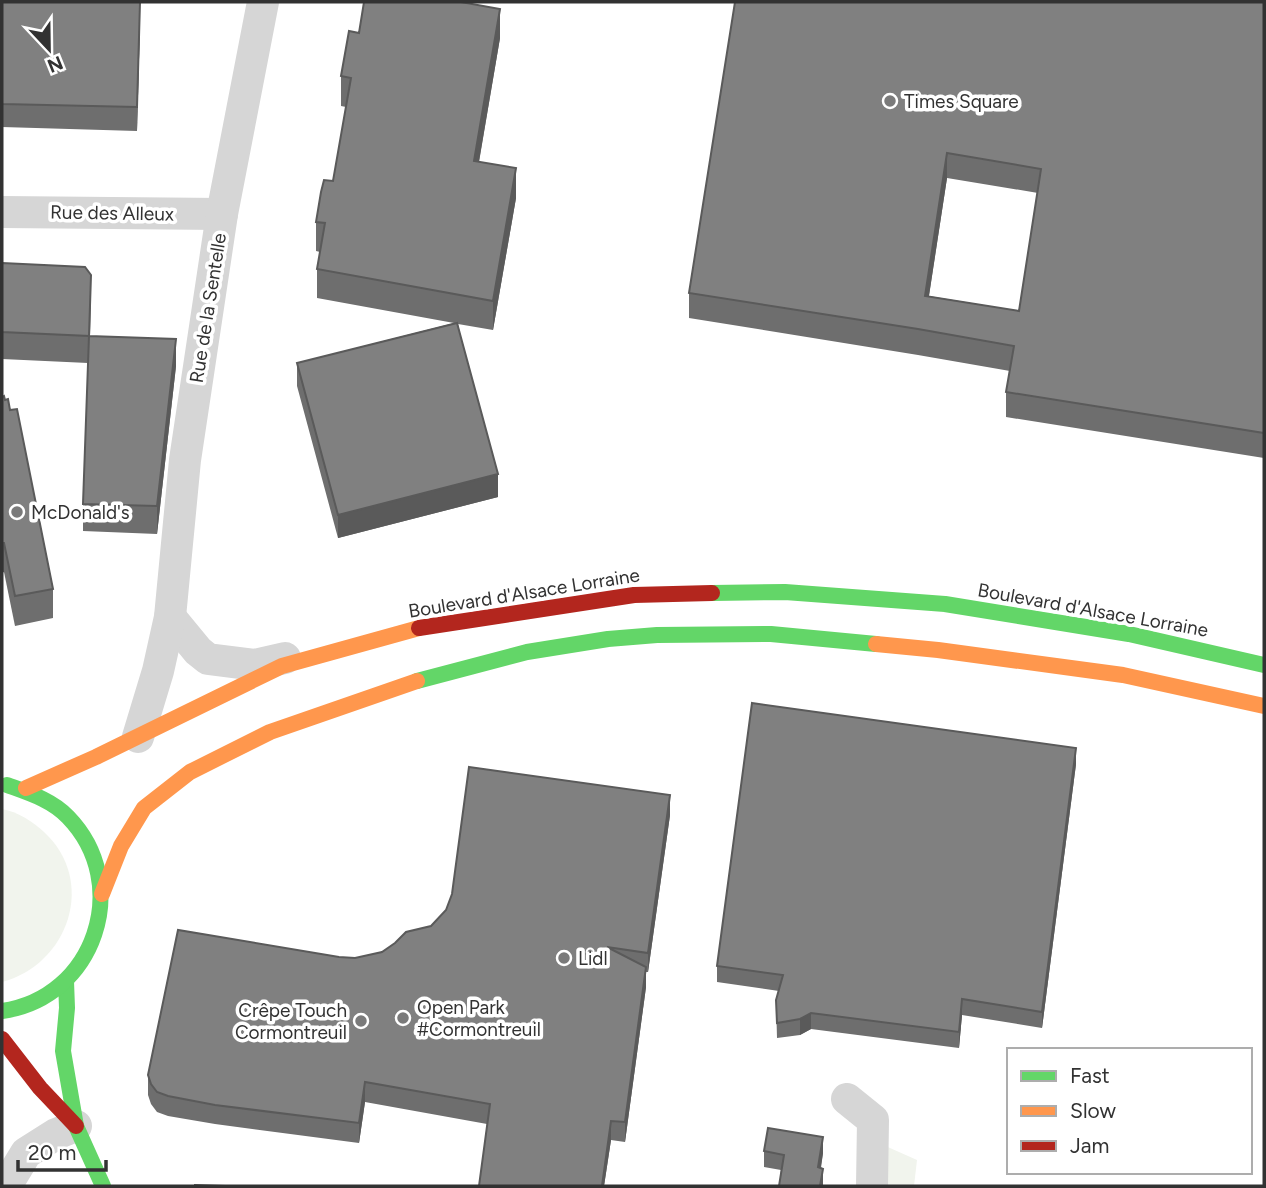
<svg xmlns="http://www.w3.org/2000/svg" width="1266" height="1188" viewBox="0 0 1266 1188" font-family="Figtree,sans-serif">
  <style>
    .green { fill: #f1f4ed }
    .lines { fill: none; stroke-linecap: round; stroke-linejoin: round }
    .street { stroke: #d6d6d6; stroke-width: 32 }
    .fast { stroke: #63d668; stroke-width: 16 }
    .slow { stroke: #ff974d; stroke-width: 16 }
    .jam { stroke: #b3261e; stroke-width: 16 }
    .wall { fill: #6e6e6e; fill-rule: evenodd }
    .shaded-wall { fill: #5a5a5a }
    .building { fill: #808080; stroke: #5a5a5a; stroke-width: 2; fill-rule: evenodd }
    .poi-dot { fill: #7a7a7a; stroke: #fff; stroke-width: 2.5 }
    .labels { text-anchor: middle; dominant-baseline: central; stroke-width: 7; stroke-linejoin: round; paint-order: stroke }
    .poi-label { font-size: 19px; fill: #323232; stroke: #fff; text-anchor: start }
    .street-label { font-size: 19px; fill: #323232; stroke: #fff }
  </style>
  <rect width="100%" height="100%" fill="#fff"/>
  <g class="green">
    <path d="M2 809C18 812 32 821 44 832 97 881 69 964 2 982Z"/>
    <path d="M881 1144 917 1160 914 1186H880Z"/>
  </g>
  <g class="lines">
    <g class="street">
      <path d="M2 212 222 214"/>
      <path d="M170 617 198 651 208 659 255 665 285 658"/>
      <path d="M138 737 158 671 170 617 185 460 222 214 263 2"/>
      <path d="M847 1099 873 1120 872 1186"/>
      <path d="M6 1186 26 1153 56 1134 76 1126"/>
    </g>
    <g class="fast">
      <path d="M712 593 785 592 945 604 1129 634 1264 665"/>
      <path d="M417 681 527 652 608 639 657 635 771 634 876 644"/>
      <path d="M66 981 67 1008 63 1051 76 1126 103 1186"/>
      <path d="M2 1011C95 998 133 884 68 817 52 800 29 793 7 785"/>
    </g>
    <g class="slow">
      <path d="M876 644 938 650 1123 675 1264 706"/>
      <path d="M26 788 96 757 282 666 419 628"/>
      <path d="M102 894 121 846 144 808 190 772 270 732 417 681"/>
    </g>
    <g class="jam">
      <path d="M419 628 634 595 712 593"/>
      <path d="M2 1039 40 1088 76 1126"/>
    </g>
  </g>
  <g class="wall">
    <path d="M2 2 140 24 137 131 2 127Z"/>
    <path d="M735 2H1264V458L1006 417V392L1010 371 918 355 689 318V293ZM947 178 1038 193 1019 311 929 296Z"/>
    <path d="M359 33 500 38 479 162 516 198 493 330 458 324 498 497 338 538 297 386V363L454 323 317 298V269L320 252 316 251V222L333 181 346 107 341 106V76Z"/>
    <path d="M2 263 91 302 90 336 176 366 157 534 83 531V504L88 363 2 359Z"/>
    <path d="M2 397 53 589V618L15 626 4 572Z"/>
    <path d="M1076 764 1042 1028 962 1015 959 1048 811 1029 800 1035 777 1038 776 1000 779 991 717 982V966Z"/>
    <path d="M670 815 648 972H646V987L625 1142 611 1140 604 1186H479L487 1124 365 1102 359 1143 215 1124 168 1116 157 1112 151 1104 148 1095V1075L339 957 355 958 382 952 431 926Z"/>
    <path d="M764 1151 823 1153 821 1168 823 1169V1186H779L781 1170 764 1167Z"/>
  </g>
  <g class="shaded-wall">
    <path d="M140 2V24L137 131V107Z"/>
    <path d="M500 9V38L474 190V161Z"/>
    <path d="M947 153V178L925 321V296Z"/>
    <path d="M516 168V198L493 330V301Z"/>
    <path d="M176 339V366L157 534V506Z"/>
    <path d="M498 474V497L338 538V515Z"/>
    <path d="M2 543H4V572L2 573Z"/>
    <path d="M1076 748V764L1042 1028V1012Z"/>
    <path d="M670 795V815L648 972V953Z"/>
    <path d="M646 967V987L625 1142V1122Z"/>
    <path d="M962 999V1015L959 1048V1032Z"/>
    <path d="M811 1013V1029L800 1035V1019Z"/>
    <path d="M365 1082V1102L359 1143V1123Z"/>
    <path d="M611 1121V1140L604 1186H602Z"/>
    <path d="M823 1137V1153L818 1183V1167Z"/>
    <path d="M823 1169V1186H820Z"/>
  </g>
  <g class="building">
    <path d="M2 2H140L137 107 2 104Z"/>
    <path d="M364 2H461L500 9 474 161 516 168 493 301 317 269 325 223 316 222 321 192 324 180 333 181 351 78 341 76 349 31 359 33Z"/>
    <path d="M735 2H1264V433L1006 392 1014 346 918 329 689 293ZM947 153 1041 169 1019 311 925 296Z"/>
    <path d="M2 263 85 267 91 275 89 336 176 339 157 506 83 504 89 336 2 332Z"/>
    <path d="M457 323 498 474 338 515 297 363Z"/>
    <path d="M4 396 5 400 8 399 10 410 17 409 53 589 15 596 4 543H2V397Z"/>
    <path d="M752 703 1076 748 1042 1012 962 999 959 1032 811 1013 800 1019 777 1023 776 1000 783 975 717 966Z"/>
    <path d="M469 767 670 795 648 953 607 947 646 967 625 1122 611 1121 602 1186H479L490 1104 365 1082 359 1123 215 1105 168 1096 157 1092 151 1084 148 1075 178 930 339 957 355 958 382 952 395 943 406 932 431 926 446 910 452 894Z"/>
    <path d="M768 1128 823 1137 818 1167 823 1169 820 1186H779L784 1155 764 1151Z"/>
    <path d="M195 1185 225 1186H195Z"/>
  </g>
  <g class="poi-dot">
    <circle cx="890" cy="101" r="7"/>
    <circle cx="17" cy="512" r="7"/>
    <circle cx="564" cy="958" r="7"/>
    <circle cx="403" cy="1018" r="7"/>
    <circle cx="361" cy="1021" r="7"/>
  </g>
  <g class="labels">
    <g class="poi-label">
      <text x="904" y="101">Times Square</text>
      <text x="31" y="512">McDonald's</text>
      <text x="578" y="958">Lidl</text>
      <text x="417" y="1007">Open Park<tspan x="417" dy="22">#Cormontreuil</tspan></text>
      <text x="347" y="1010" text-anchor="end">Crêpe Touch<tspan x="347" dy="22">Cormontreuil</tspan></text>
    </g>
    <g class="street-label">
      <text transform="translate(112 213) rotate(1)">Rue des Alleux</text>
      <text transform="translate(208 308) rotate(-81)">Rue de la Sentelle</text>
      <text transform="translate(524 593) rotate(-9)">Boulevard d'Alsace Lorraine</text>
      <text transform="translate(1093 610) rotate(10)">Boulevard d'Alsace Lorraine</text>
    </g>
  </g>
  <rect width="1266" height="1188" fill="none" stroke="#323232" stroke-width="7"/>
  <rect x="1007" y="1048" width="245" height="126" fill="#ffffff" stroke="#adadad" stroke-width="2"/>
  <rect x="1021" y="1071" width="35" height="10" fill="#63d668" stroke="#adadad" stroke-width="2"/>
  <text x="1070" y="1083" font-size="21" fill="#323232">Fast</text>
  <rect x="1021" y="1106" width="35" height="10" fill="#ff974d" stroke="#adadad" stroke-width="2"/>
  <text x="1070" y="1118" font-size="21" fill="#323232">Slow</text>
  <rect x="1021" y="1141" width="35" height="10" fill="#b3261e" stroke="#adadad" stroke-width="2"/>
  <text x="1070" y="1153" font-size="21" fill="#323232">Jam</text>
  <g transform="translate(49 49) rotate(158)" stroke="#ffffff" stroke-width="5" paint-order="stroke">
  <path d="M0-5L12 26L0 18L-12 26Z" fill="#323232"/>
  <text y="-10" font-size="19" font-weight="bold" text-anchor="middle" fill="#323232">N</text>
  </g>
  <path d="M18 1160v10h88v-10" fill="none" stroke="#323232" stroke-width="3.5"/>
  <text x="28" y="1160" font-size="21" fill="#323232" stroke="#ffffff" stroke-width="5" paint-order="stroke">20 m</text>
</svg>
